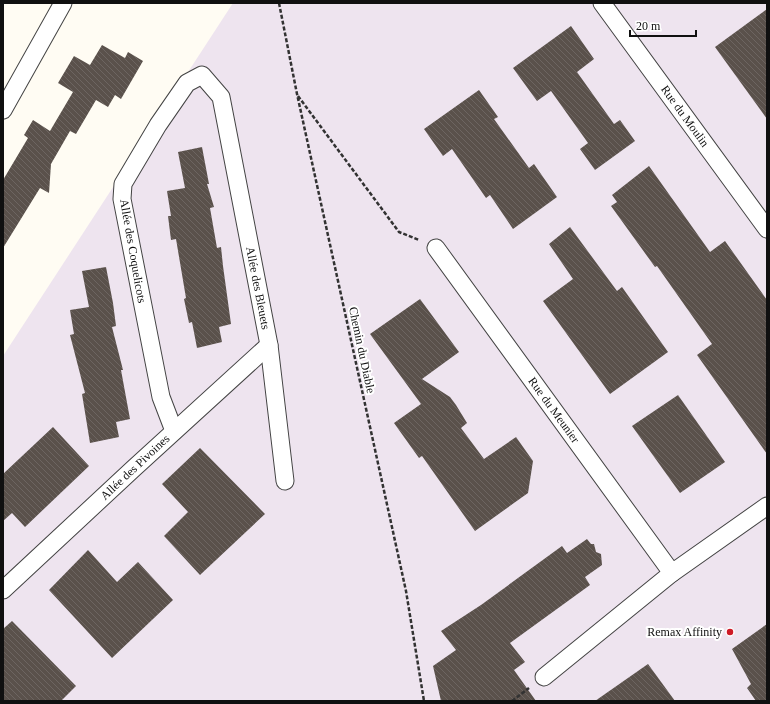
<svg xmlns="http://www.w3.org/2000/svg" width="770" height="704" viewBox="0 0 770 704" font-family="'Times New Roman',serif">
  <style>
    .industrial { fill: #eee4ef }
    .building { fill: url(#building-back-hatch) }
    .lines { fill: none; stroke-linecap: round; stroke-linejoin: round }
    .street-casing { stroke: #434343; stroke-width: 19 }
    .path { stroke: #323232; stroke-width: 2.5; stroke-dasharray: 4 2; stroke-linecap: butt }
    .street { stroke: #fff; stroke-width: 17 }
    .poi-dot { fill: #ce1a26; stroke: #fff; stroke-width: 1.5 }
    .labels { text-anchor: middle; dominant-baseline: central; stroke-width: 4; stroke-linejoin: round; paint-order: stroke }
    .street-label { font-size: 12px; fill: #101010; stroke: #fff }
    .poi-label { font-size: 12px; fill: #101010; stroke: #fff; text-anchor: end }
  </style>
  <defs>
    <pattern id="building-back-hatch" width="6" height="6" patternUnits="userSpaceOnUse"><rect width="6" height="6" fill="#5a514b"/><path d="M-1 5l2 2M0 0l6 6M5-1l2 2" fill="none" stroke="#6d6561"/></pattern>
  </defs>
  <rect width="100%" height="100%" fill="#fffcf3"/>
  <path class="industrial" d="M233 3H767V701H3V356Z"/>
  <g class="building">
    <path d="M767 9V119L715 47Z"/>
    <path d="M571 26 594 59 577 72 614 124 620 120 635 141 595 170 580 149 588 143 551 91 537 101 513 68Z"/>
    <path d="M102 45 125 58 128 52 143 61 121 99 115 95 108 107 96 100 76 134 70 131 51 164 49 193 40 188 3 248V180L28 138 24 135 33 120 50 131 73 92 58 83 74 56 90 65Z"/>
    <path d="M479 90 498 117 494 119 529 168 534 164 557 197 513 229 490 195 486 198 452 149 443 156 424 129Z"/>
    <path d="M202 147 209 184H207L214 207 210 208 217 248 221 247 223 266 231 324 219 327 222 342 197 348 192 322 189 323 184 299 186 298 176 239 171 240 168 216H171L167 191 185 188 178 152Z"/>
    <path d="M649 166 710 252 725 241 767 300V454L697 355 712 344 657 266 655 267 611 206 617 202 612 195Z"/>
    <path d="M570 227 617 291 622 287 668 352 610 394 543 301 573 279 549 244Z"/>
    <path d="M106 267 113 303 116 326 112 327 123 370H121L130 419 116 422 119 437 90 443 82 394 85 393 70 335 74 334 70 310 89 307 82 271Z"/>
    <path d="M420 299 459 352 422 379 450 397 456 405 467 423 461 428 484 459 516 437 533 461 528 493 475 531 422 456 419 458 394 423 421 404 370 334Z"/>
    <path d="M678 395 725 462 680 493 632 426Z"/>
    <path d="M53 427 89 466 25 527 12 513 3 521V474Z"/>
    <path d="M200 448 265 514 200 575 164 536 188 512 162 484Z"/>
    <path d="M587 539 591 544H594L596 552 601 554 602 565 585 577 590 585 510 643 525 662 514 670 536 701H441L433 666 456 650 441 631 481 605 562 546 567 553Z"/>
    <path d="M88 550 117 582 138 562 173 600 112 658 49 590Z"/>
    <path d="M12 621 76 686 61 701H3V629Z"/>
    <path d="M767 624V701H756L747 688 751 684 732 649Z"/>
    <path d="M648 664 675 701H595Z"/>
  </g>
  <g class="lines">
    <defs>
      <g id="street">
        <path d="M602 3 767 229"/>
        <path d="M3 110 63 3"/>
        <path d="M436 248 672 573 767 506"/>
        <path d="M174 431 161 397 122 199 123 184 158 125 187 83 202 75 221 97 269 345 285 481"/>
        <path d="M3 590 133 469 269 345"/>
        <path d="M544 677 672 573"/>
      </g>
    </defs>
    <use href="#street" class="street-casing"/>
    <g class="path">
      <path d="M279 3 297 94 406 591 424 701"/>
      <path d="M298 96 399 232 419 240"/>
      <path d="M512 701 529 688"/>
    </g>
    <use href="#street" class="street"/>
  </g>
  <circle class="poi-dot" cx="730" cy="632" r="4"/>
  <g class="labels">
    <g class="street-label">
      <text transform="translate(685 116) rotate(54)">Rue du Moulin</text>
      <text transform="translate(133 251) rotate(80)">Allée des Coquelicots</text>
      <text transform="translate(258 288) rotate(79)">Allée des Bleuets</text>
      <text transform="translate(362 350) rotate(78)">Chemin du Diable</text>
      <text transform="translate(554 410) rotate(54)">Rue du Meunier</text>
      <text transform="translate(135 467) rotate(-43)">Allée des Pivoines</text>
    </g>
    <g class="poi-label">
      <text x="722" y="632">Remax Affinity</text>
    </g>
  </g>
  <rect width="770" height="704" fill="none" stroke="#101010" stroke-width="8"/>
  <path d="M630 30v6h66v-6" fill="none" stroke="#101010" stroke-width="2"/>
  <text x="636" y="30" font-size="12" fill="#101010" stroke="#ffffff" stroke-width="3" paint-order="stroke">20 m</text>
</svg>
